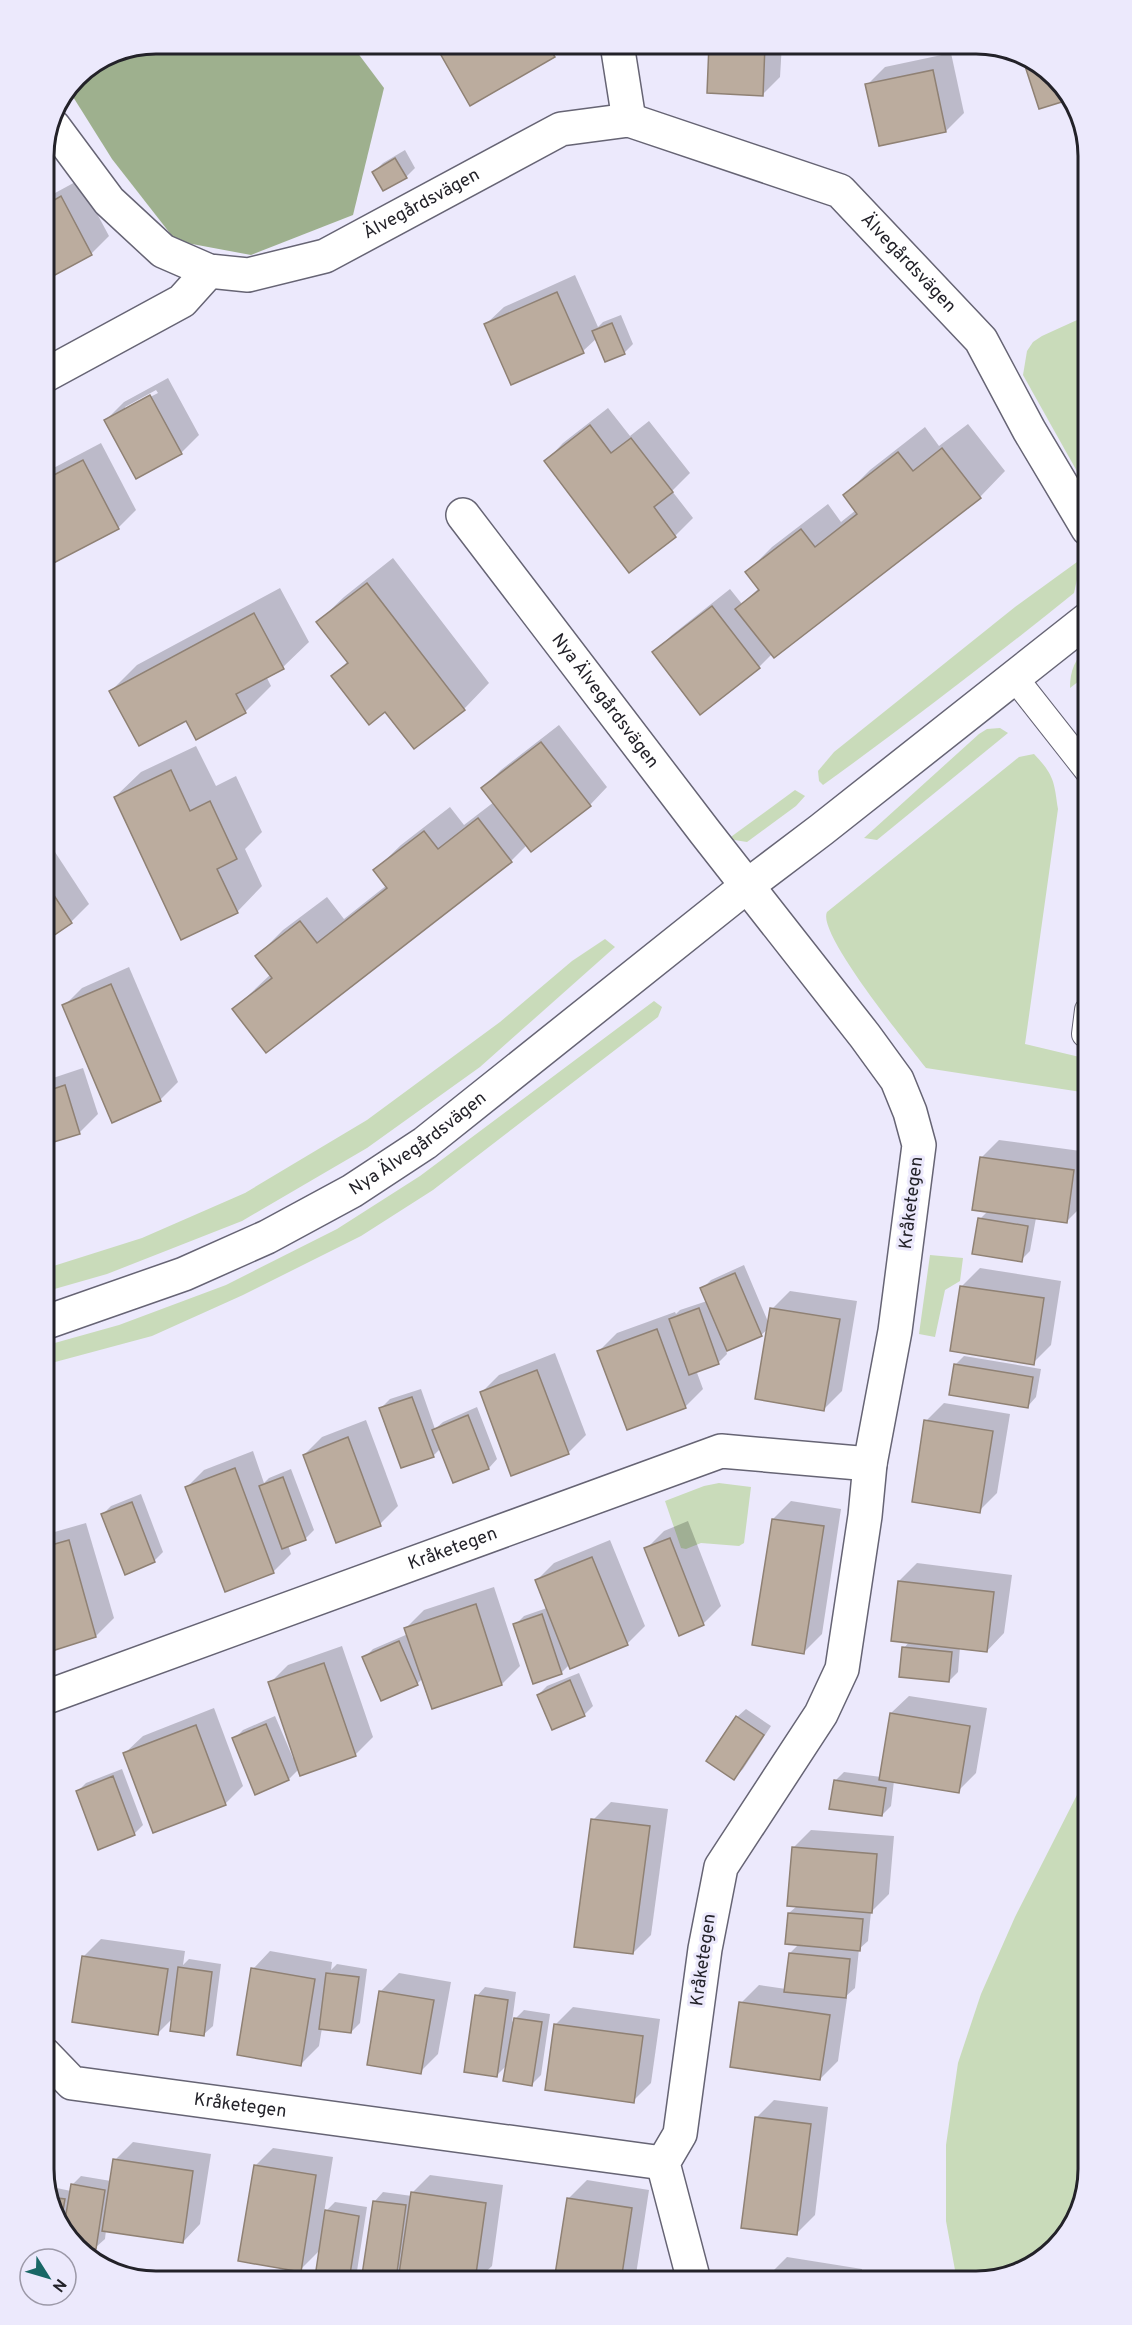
<svg xmlns="http://www.w3.org/2000/svg" width="1132" height="2325" viewBox="0 0 1132 2325" font-family="Overpass,sans-serif">
  <style>
    .green { fill: #c9dbba }
    .forest { fill: #9eb08e }
    .shadow { fill: #0003; fill-rule: evenodd }
    .building { fill: #bbac9e; stroke: #8f8174; stroke-width: 1.5 }
    .lines { fill: none; stroke-linecap: round; stroke-linejoin: round }
    .lane-casing { stroke: #666474; stroke-width: 28 }
    .street-casing { stroke: #666474; stroke-width: 36 }
    .lane { stroke: #fff; stroke-width: 26 }
    .street { stroke: #fff; stroke-width: 33 }
    .labels { text-anchor: middle; dominant-baseline: central; stroke-width: 6; stroke-linejoin: round; paint-order: stroke }
    .street-label { font-size: 18px; fill: #232229; stroke: #ece9fc }
    .rim { fill: none; stroke: #232229; stroke-width: 3 }
  </style>
  <rect width="100%" height="100%" fill="#ece9fc"/>
  <g class="green">
    <path d="M1088 315V491L1023 375 1027 351 1033 342 1042 336Z"/>
    <path d="M1077 562 1080 566 1074 593C992 659 909 723 823 785L819 781 818 771 834 752 1015 607Z"/>
    <path d="M1088 647V674L1070 688C1070 670 1075 659 1088 647Z"/>
    <path d="M1000 728 1008 733 877 840 864 838 979 734 987 729Z"/>
    <path d="M1034 754C1054 775 1054 781 1058 809L1025 1044 1088 1059V1093L926 1068C909 1046 816 933 827 912L1019 757Z"/>
    <path d="M795 790 805 796 796 806 747 842 728 839Z"/>
    <path d="M605 939 615 947 480 1067 367 1148 242 1221 107 1274 44 1292V1269L142 1238 245 1193 367 1120 500 1022 572 961Z"/>
    <path d="M654 1001 662 1007 658 1017 433 1190 361 1236 243 1295 152 1336 44 1365V1346L119 1325 226 1285 337 1229 420 1176Z"/>
    <path d="M930 1255 963 1258 960 1281 945 1290 935 1337 919 1334Z"/>
    <path d="M719 1483 751 1487 744 1543 739 1546 701 1543 686 1549 681 1548 665 1501 704 1486Z"/>
    <path d="M1088 1764V2169L1069 2232 1018 2273 976 2281H957L946 2221V2145L958 2063 981 1994 1015 1917 1080 1789Z"/>
  </g>
  <path class="forest" d="M156 44H351L384 88 353 215 251 255 176 241 112 159 70 92 77 76 114 52Z"/>
  <g class="shadow">
    <path d="M443 44H566L554 56 439 48Z"/>
    <path d="M711 44H782L780 77 762 95 708 92Z"/>
    <path d="M951 53 964 113 946 131 867 85 885 67Z"/>
    <path d="M1026 60 1044 67 1080 113 1072 116 1066 99 1040 107Z"/>
    <path d="M405 150 415 168 406 177 374 172 383 163Z"/>
    <path d="M79 180 109 236 91 254 56 273 44 250V199Z"/>
    <path d="M575 275 598 327 603 322 621 315 633 344 624 353 597 338 583 351 486 324 504 307Z"/>
    <path d="M168 378 199 435 181 453 106 420 124 402ZM156 390 158 393 125 410V407Z"/>
    <path d="M608 408 630 436 649 421 690 473 672 491 693 518 675 536 630 570 546 461 563 443Z"/>
    <path d="M968 424 1005 471 980 497 772 654 759 667 654 653 672 635 730 589 742 604 759 588 747 572 772 547 828 504 841 522 856 510 845 495 870 470 925 427 939 446Z"/>
    <path d="M101 443 136 510 118 528 44 567V473Z"/>
    <path d="M393 558 489 683 464 709 386 710 333 676 348 661 318 622 344 597Z"/>
    <path d="M280 588 309 642 283 667 266 676 271 686 245 712 197 738 186 719 111 691 137 665Z"/>
    <path d="M559 725 607 787 590 805 527 845 511 861 234 1009 271 974 257 956 283 930 327 897 344 919 387 885 375 870 401 845 450 807 464 825 494 802 483 788 501 770Z"/>
    <path d="M196 746 216 786 236 776 262 832 245 849 262 886 237 912 115 797 141 772Z"/>
    <path d="M53 849 89 904 71 922 44 940V855Z"/>
    <path d="M129 967 178 1082 160 1100 64 1006 82 988Z"/>
    <path d="M83 1068 98 1114 80 1132 44 1144V1081Z"/>
    <path d="M999 1140 1088 1152V1173L1084 1204 1066 1222 1036 1218 1030 1251 1021 1260 980 1219 988 1211 981 1158Z"/>
    <path d="M744 1265 769 1324 772 1309 790 1291 857 1301 842 1391 824 1409 769 1328 761 1335 726 1350 727 1354 718 1363 696 1370 703 1389 685 1407 599 1351 617 1333 675 1312 676 1314 680 1310 707 1301 702 1289 711 1280Z"/>
    <path d="M980 1268 1061 1281 1051 1345 1033 1363 962 1286Z"/>
    <path d="M555 1353 586 1435 569 1452 512 1474 481 1393 499 1375Z"/>
    <path d="M964 1356 1041 1369 1036 1397 1028 1406 955 1365Z"/>
    <path d="M421 1389 435 1429 443 1422 477 1407 497 1459 489 1468 454 1481 441 1448 433 1456 381 1408 390 1399Z"/>
    <path d="M944 1403 1010 1414 997 1493 979 1511 926 1421Z"/>
    <path d="M366 1420 398 1506 380 1524 337 1541 304 1455 322 1437Z"/>
    <path d="M253 1451 264 1483 269 1478 291 1469 314 1530 305 1539 288 1545 291 1554 273 1572 186 1488 204 1470Z"/>
    <path d="M141 1494 163 1552 154 1561 103 1514 111 1506Z"/>
    <path d="M791 1501 841 1509 822 1634 804 1652 773 1519Z"/>
    <path d="M688 1521 721 1606 703 1624 646 1549 664 1531Z"/>
    <path d="M86 1523 114 1618 96 1636 53 1649 44 1617V1535Z"/>
    <path d="M610 1540 645 1626 627 1644 570 1664 561 1673 515 1625 524 1616 547 1608 536 1581 554 1563Z"/>
    <path d="M917 1563 1012 1575 1004 1633 987 1651 960 1647 958 1672 949 1681 904 1648 910 1641 899 1581Z"/>
    <path d="M494 1587 520 1666 502 1684 433 1707 423 1678 417 1684 364 1658 373 1649 408 1634 406 1628 424 1610Z"/>
    <path d="M342 1646 373 1737 355 1755 299 1769 289 1779 234 1739 243 1730 275 1716 293 1758 295 1757 270 1683 288 1665Z"/>
    <path d="M579 1673 593 1706 584 1715 538 1695 547 1686Z"/>
    <path d="M909 1696 987 1708 976 1773 958 1791 894 1781 891 1806 882 1815 835 1781 844 1772 881 1777 891 1713Z"/>
    <path d="M214 1708 243 1786 225 1804 125 1753 143 1736Z"/>
    <path d="M746 1709 771 1726 743 1769 734 1778 737 1717Z"/>
    <path d="M122 1769 143 1825 134 1834 78 1791 86 1783Z"/>
    <path d="M611 1802 668 1809 651 1935 633 1953 593 1820Z"/>
    <path d="M811 1830 894 1836 889 1894 871 1912 868 1941 859 1949 855 1988 845 1997 847 1998 838 2061 820 2079 741 2003 759 1985 786 1989 790 1953 799 1944 789 1913 797 1906 793 1848Z"/>
    <path d="M101 1939 185 1951 183 1965 189 1959 221 1964 213 2026 204 2034 173 2018 157 2034 83 1957Z"/>
    <path d="M270 1951 332 1962 331 1970 337 1964 367 1969 360 2023 351 2032 322 2028 319 2046 301 2064 253 1969Z"/>
    <path d="M399 1973 451 1982 438 2054 420 2072 381 1991Z"/>
    <path d="M485 1987 516 1992 512 2022 524 2010 550 2014 541 2075 532 2084 507 2065 496 2076 477 1996Z"/>
    <path d="M573 2007 660 2019 651 2083 633 2101 555 2025Z"/>
    <path d="M774 2100 828 2107 815 2215 797 2233 756 2118Z"/>
    <path d="M133 2142 211 2154 200 2224 183 2242 106 2230 105 2239 96 2247 79 2245 52 2211 47 2186 71 2191 72 2185 81 2176 111 2181 115 2160Z"/>
    <path d="M273 2148 333 2157 324 2213 335 2202 367 2207 357 2271 348 2280 321 2249 300 2270 255 2166Z"/>
    <path d="M430 2175 503 2185 492 2266 476 2281H458L401 2273 395 2279 375 2201 383 2192 412 2196V2193Z"/>
    <path d="M587 2180 649 2190 635 2281H556L569 2198Z"/>
    <path d="M787 2257 862 2269 860 2281H768L769 2275Z"/>
  </g>
  <g class="building">
    <path d="M444 44H547L555 57 470 106 437 48Z"/>
    <path d="M709 44 765 45 763 96 707 93Z"/>
    <path d="M1023 60 1044 67 1080 114 1071 118 1065 101 1039 109Z"/>
    <path d="M933 70 946 132 879 146 865 84Z"/>
    <path d="M395 158 407 178 383 191 372 172Z"/>
    <path d="M61 196 92 255 55 275 44 253V206Z"/>
    <path d="M557 292 584 353 511 385 484 324Z"/>
    <path d="M612 323 625 354 605 362 592 331Z"/>
    <path d="M150 395 182 454 136 479 104 420Z"/>
    <path d="M590 425 611 453 631 438 673 492 654 507 676 537 629 573 544 461Z"/>
    <path d="M942 448 981 498 774 658 735 609 759 590 745 572 801 529 815 547 857 514 843 495 898 452 913 471Z"/>
    <path d="M83 460 119 529 44 568V480Z"/>
    <path d="M367 583 465 710 414 749 385 712 369 725 331 676 348 663 316 622Z"/>
    <path d="M712 606 760 668 700 715 652 652Z"/>
    <path d="M254 613 284 669 236 694 246 713 196 740 186 721 139 746 109 691Z"/>
    <path d="M541 742 591 806 531 852 481 788Z"/>
    <path d="M171 770 190 811 210 801 237 859 217 869 238 913 181 940 114 797Z"/>
    <path d="M478 818 512 862 266 1053 232 1009 272 978 255 956 300 921 317 943 387 888 373 870 424 831 438 849Z"/>
    <path d="M44 880 72 923 44 942Z"/>
    <path d="M111 984 161 1101 112 1123 62 1005Z"/>
    <path d="M65 1085 80 1134 44 1145V1092Z"/>
    <path d="M980 1157 1074 1170 1067 1223 972 1210Z"/>
    <path d="M978 1218 1028 1226 1022 1262 972 1254Z"/>
    <path d="M735 1273 762 1336 727 1351 700 1288Z"/>
    <path d="M960 1286 1044 1298 1034 1365 950 1351Z"/>
    <path d="M699 1308 719 1364 689 1375 669 1319Z"/>
    <path d="M770 1308 840 1319 824 1411 755 1399Z"/>
    <path d="M657 1329 686 1408 627 1430 597 1351Z"/>
    <path d="M954 1364 1033 1377 1028 1408 949 1395Z"/>
    <path d="M537 1370 569 1454 511 1476 480 1392Z"/>
    <path d="M412 1397 434 1457 401 1468 379 1408Z"/>
    <path d="M468 1415 489 1469 453 1483 432 1430Z"/>
    <path d="M924 1420 993 1431 980 1513 912 1502Z"/>
    <path d="M348 1437 381 1526 336 1543 303 1455Z"/>
    <path d="M235 1468 274 1573 225 1592 185 1487Z"/>
    <path d="M283 1477 306 1540 282 1549 259 1486Z"/>
    <path d="M132 1502 155 1562 125 1575 101 1514Z"/>
    <path d="M772 1519 824 1526 804 1654 752 1645Z"/>
    <path d="M670 1538 704 1625 679 1636 644 1548Z"/>
    <path d="M69 1540 96 1637 52 1651 44 1623V1547Z"/>
    <path d="M592 1557 628 1645 570 1669 535 1580Z"/>
    <path d="M898 1581 994 1592 987 1652 891 1641Z"/>
    <path d="M476 1604 502 1685 432 1709 404 1628Z"/>
    <path d="M542 1614 562 1674 533 1684 513 1624Z"/>
    <path d="M399 1641 418 1685 381 1701 362 1657Z"/>
    <path d="M902 1647 952 1652 949 1682 899 1677Z"/>
    <path d="M324 1663 356 1756 300 1776 268 1682Z"/>
    <path d="M570 1680 585 1716 552 1730 537 1695Z"/>
    <path d="M890 1713 970 1726 959 1793 879 1780Z"/>
    <path d="M736 1716 764 1735 734 1780 706 1761Z"/>
    <path d="M266 1724 289 1780 255 1795 232 1738Z"/>
    <path d="M196 1725 226 1805 153 1833 123 1753Z"/>
    <path d="M113 1776 135 1835 98 1850 76 1791Z"/>
    <path d="M834 1780 886 1788 882 1816 829 1809Z"/>
    <path d="M591 1819 650 1826 633 1954 574 1947Z"/>
    <path d="M792 1847 877 1854 872 1913 787 1906Z"/>
    <path d="M788 1913 863 1919 860 1951 785 1944Z"/>
    <path d="M789 1953 850 1959 846 1998 784 1992Z"/>
    <path d="M82 1956 168 1969 158 2035 72 2022Z"/>
    <path d="M178 1967 212 1972 204 2036 170 2031Z"/>
    <path d="M251 1968 315 1979 301 2066 237 2055Z"/>
    <path d="M326 1973 359 1977 351 2033 319 2029Z"/>
    <path d="M379 1991 434 2000 421 2074 367 2065Z"/>
    <path d="M475 1995 508 2000 497 2077 464 2072Z"/>
    <path d="M739 2002 830 2015 820 2080 730 2067Z"/>
    <path d="M514 2018 542 2022 532 2086 503 2081Z"/>
    <path d="M554 2024 643 2036 634 2103 545 2090Z"/>
    <path d="M755 2117 811 2124 797 2235 741 2228Z"/>
    <path d="M113 2159 193 2171 183 2243 102 2231Z"/>
    <path d="M254 2165 316 2175 301 2272 238 2261Z"/>
    <path d="M71 2184 105 2190 96 2249 81 2247 64 2226Z"/>
    <path d="M411 2192 486 2203 475 2281H448L399 2274Z"/>
    <path d="M49 2197 65 2199 61 2222 52 2211Z"/>
    <path d="M567 2198 632 2208 621 2281H554Z"/>
    <path d="M373 2201 406 2205 396 2280 362 2275Z"/>
    <path d="M325 2210 359 2216 349 2281 315 2277Z"/>
    <path d="M767 2275 812 2281H766Z"/>
  </g>
  <g class="lines">
    <defs>
      <g id="lane">
        <path d="M1014 677 1088 771"/>
        <path d="M1088 1034H1085L1088 1010"/>
      </g>
      <g id="street">
        <path d="M617 44 629 120"/>
        <path id="s1" d="M54 127 109 201 163 251 209 271 248 275 325 256 561 129 629 120 840 191 981 340 1029 430 1088 529"/>
        <path d="M44 376 182 301 209 271"/>
        <path id="s2" d="M463 515 705 832 865 1036 897 1080 910 1112 919 1145 895 1331 870 1464 865 1516 842 1669 821 1714 721 1867 705 1949 680 2134 663 2163 694 2281"/>
        <path id="s3" d="M44 1323 184 1274 267 1237 352 1191 425 1143 747 886 821 830 1088 619"/>
        <path id="s4" d="M44 1698 721 1451 870 1464"/>
        <path id="s5" d="M44 2054 72 2083 663 2163"/>
      </g>
    </defs>
    <use href="#lane" class="lane-casing"/>
    <use href="#street" class="street-casing"/>
    <use href="#lane" class="lane"/>
    <use href="#street" class="street"/>
  </g>
  <g class="labels">
    <g class="street-label">
      <text stroke="none"><textPath href="#s1" startOffset="444">Älvegårdsvägen</textPath></text>
      <text stroke="none"><textPath href="#s1" startOffset="993">Älvegårdsvägen</textPath></text>
      <text stroke="none"><textPath href="#s2" startOffset="234">Nya Älvegårdsvägen</textPath></text>
      <text stroke="none"><textPath href="#s3" startOffset="417">Nya Älvegårdsvägen</textPath></text>
      <text transform="translate(912 1203) rotate(-83)">Kråketegen</text>
      <text stroke="none"><textPath href="#s4" startOffset="435">Kråketegen</textPath></text>
      <text transform="translate(704 1960) rotate(-82)">Kråketegen</text>
      <text stroke="none"><textPath href="#s5" startOffset="210">Kråketegen</textPath></text>
    </g>
  </g>
  <path d="M0 0H1132V2325H0ZM156 54H976A102 102 0 0 1 1078 156V2169A102 102 0 0 1 976 2271H156A102 102 0 0 1 54 2169V156A102 102 0 0 1 156 54Z" fill="#ece9fc" fill-rule="evenodd"/>
  <path class="rim" d="M156 54H976A102 102 0 0 1 1078 156V2169A102 102 0 0 1 976 2271H156A102 102 0 0 1 54 2169V156A102 102 0 0 1 156 54Z"/>
  <g transform="translate(48 2277) rotate(127)"><circle r="28" fill="#ece9fc" stroke="#9c99a8" stroke-width="1.5"/>
  <path d="M0-4.5L10 22L0 15L-10 22Z" fill="#196766"/>
  <text y="-9" font-size="16" font-weight="bold" text-anchor="middle" fill="#232229">N</text>
  </g>
</svg>
